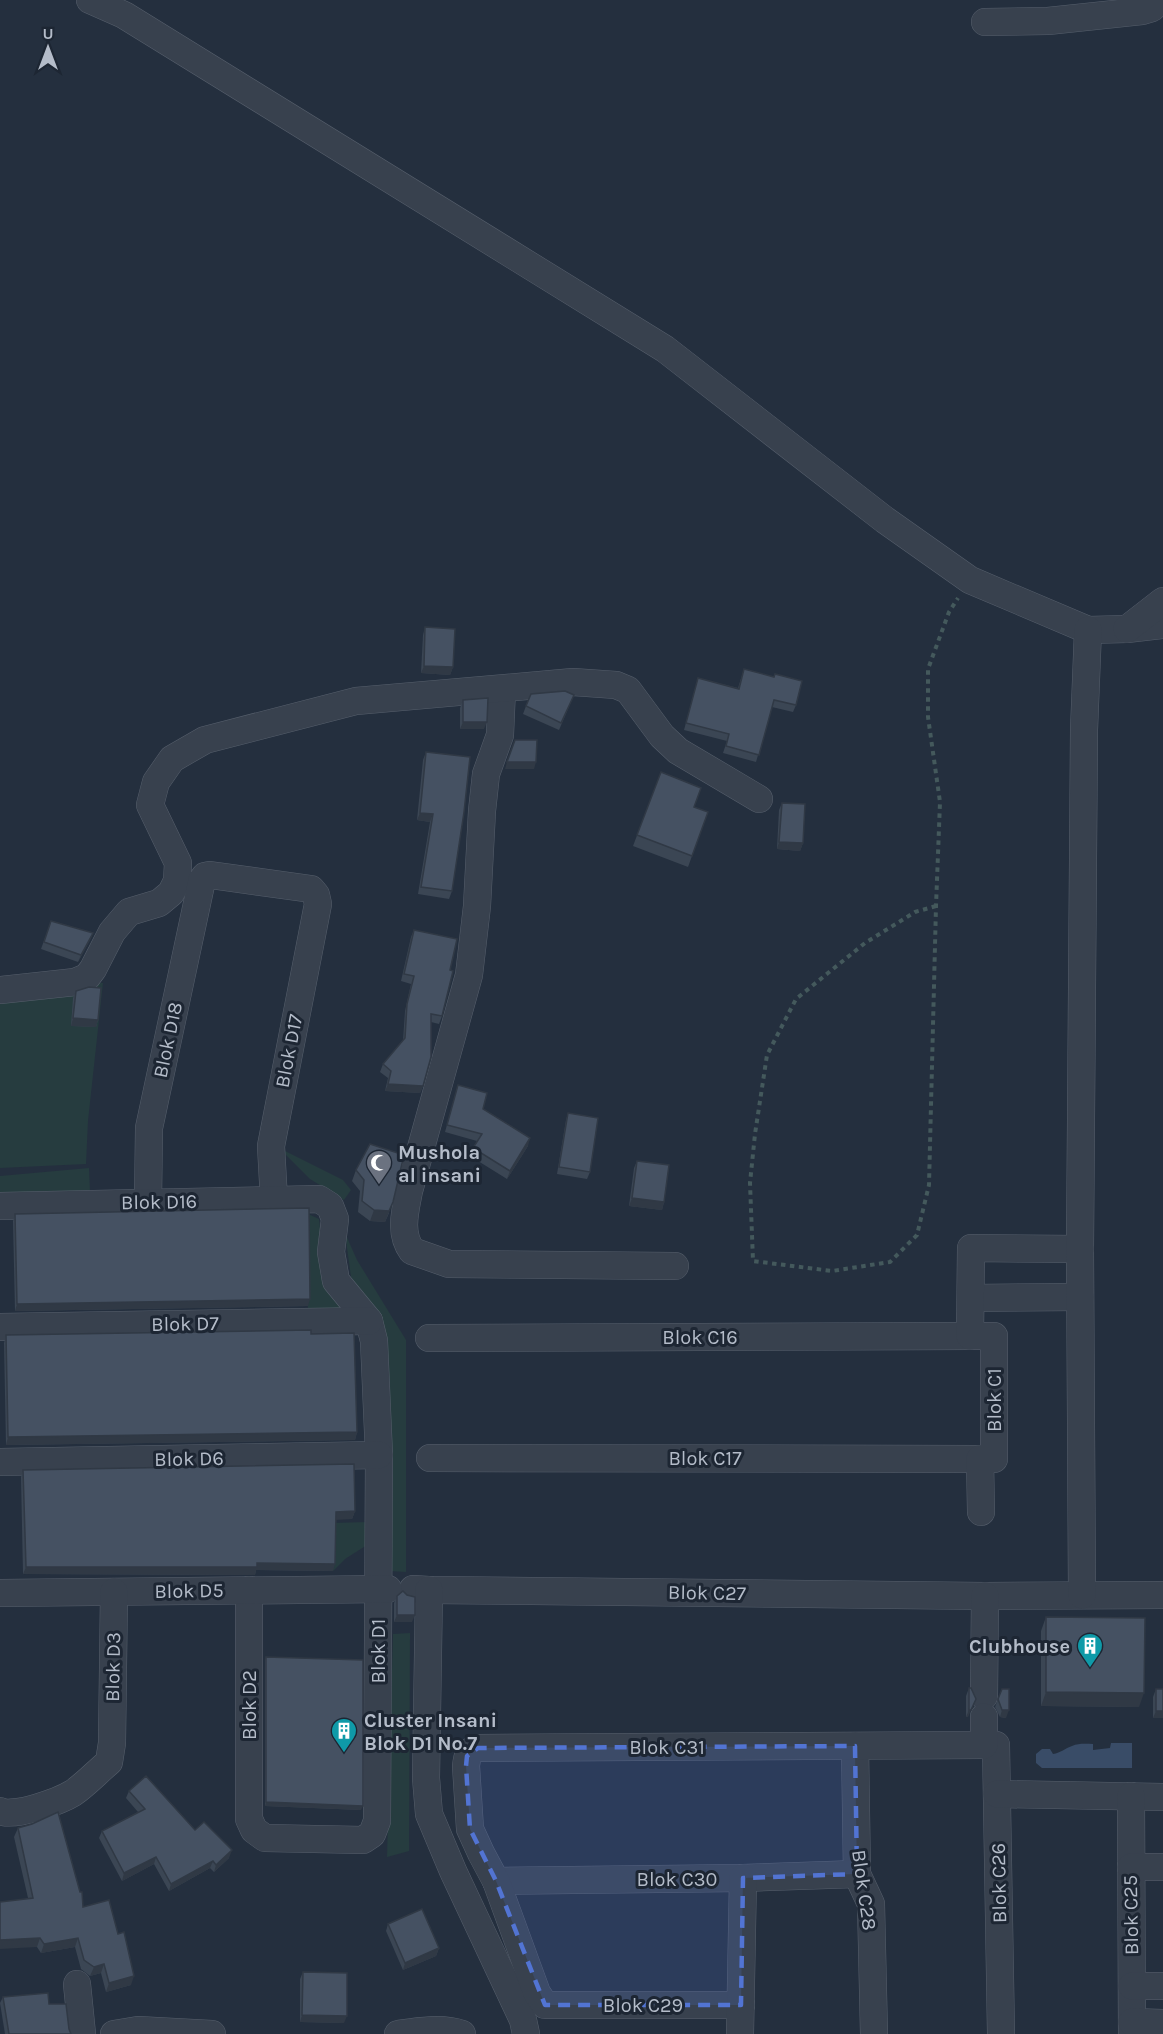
<svg xmlns="http://www.w3.org/2000/svg" width="1163" height="2034" viewBox="0 0 1163 2034" font-family="Karla,sans-serif">
  <style>
    .green { fill: #263c3f }
    .water { fill: #394c67 }
    .lines { fill: none; stroke-linecap: round; stroke-linejoin: round }
    .minor-casing { stroke: #565f6c; stroke-width: 28 }
    .path { stroke: #44595c; stroke-width: 4; stroke-dasharray: 4.5 4.5; stroke-linecap: butt }
    .minor { stroke: #38414e; stroke-width: 27 }
    .wall { fill: #3b4654 }
    .shaded-wall { fill: #303945 }
    .building { fill: #455162; stroke: #303945; stroke-width: 1.5 }
    .marked { fill: #5274d3; fill-opacity: 0.2; stroke: #5274d3; stroke-width: 4.5; stroke-dasharray: 12 8; stroke-linejoin: round }
    .labels { text-anchor: middle; dominant-baseline: central; stroke-width: 6; stroke-linejoin: round; paint-order: stroke }
    .street-label { font-size: 20px; fill: #b4bcc9; stroke: #1d2633 }
    .poi-label { font-size: 20px; font-weight: bold; fill: #b4bcc9; stroke: #1d2633; text-anchor: start }
  </style>
  <rect width="100%" height="100%" fill="#242f3e"/>
  <g class="green">
    <path d="M41 977 103 983 88 1121 86 1164 0 1168V981Z"/>
    <path d="M279 1148 343 1180 351 1190 344 1200 310 1179Z"/>
    <path d="M89 1168 90 1192H0V1176Z"/>
    <path d="M306 1213 319 1219 326 1278 345 1314H308Z"/>
    <path d="M345 1233 357 1260 406 1340V1572L389 1571 385 1337 351 1277Z"/>
    <path d="M368 1522 367 1545 345 1559 333 1571 331 1523Z"/>
    <path d="M410 1633 409 1851 387 1857 393 1634Z"/>
  </g>
  <path class="water" d="M1111 1743H1132V1768H1042L1036 1763V1754L1042 1749H1050L1053 1754C1061 1753 1065 1748 1072 1746 1079 1743 1086 1744 1093 1744V1750L1110 1748Z"/>
  <g class="lines">
    <defs>
      <g id="minor">
        <path d="M90 0 124 15 665 349 885 520 970 580 1088 630 1127 629 1163 625"/>
        <path d="M985 22 1048 21 1142 11 1152 8 1154 0"/>
        <path d="M1127 629 1163 601"/>
        <path d="M502 689 500 735 486 774 482 811 477 906 469 975 409 1191C405 1212 399 1233 412 1251L449 1264 675 1266"/>
        <path d="M0 990 75 982 87 977 93 969 112 932 129 912 159 903 171 893 177 881 178 863 150 805 156 782 172 759 205 740 356 701 573 682 616 685 628 690 662 736 678 751 759 799"/>
        <path d="M148 1202 149 1128 202 880 205 876 210 875 311 889 316 895 318 904 271 1146 274 1200"/>
        <path d="M0 1206 319 1199 330 1206 335 1219 331 1252 336 1281 369 1321 374 1341 379 1455 377 1821 372 1834 363 1840 265 1838 254 1830 249 1819V1590"/>
        <path d="M971 1298 1080 1297"/>
        <path d="M0 1327 369 1321"/>
        <path d="M429 1338 970 1336"/>
        <path d="M430 1458 980 1459"/>
        <path d="M0 1462 379 1455"/>
        <path d="M981 1512 980 1459H994V1336H970L971 1248 1080 1249"/>
        <path d="M413 1589 429 1590 985 1596 1163 1595"/>
        <path d="M429 1590 426 1778 429 1814 453 1871 523 2020 526 2034"/>
        <path d="M0 1593 388 1589"/>
        <path d="M1082 1595 1080 1249 1084 730 1088 630"/>
        <path d="M984 1696 985 1596"/>
        <path d="M984 1745H996L1001 2034"/>
        <path d="M855 1746 857 1874 871 1904 874 2034"/>
        <path d="M997 1794 1163 1797"/>
        <path d="M1131 1796 1132 2034"/>
        <path d="M0 1811C14 1818 60 1801 73 1793 86 1784 97 1772 109 1762L112 1743 114 1592"/>
        <path d="M1131 1867H1163"/>
        <path d="M496 1881 743 1878 857 1874"/>
        <path d="M77 1984 82 2034"/>
        <path d="M1132 1986H1163"/>
        <path d="M741 2005H545L537 1993 496 1881 481 1853 470 1829 466 1766C467 1757 468 1750 478 1748L984 1745V1717"/>
        <path d="M1132 2022 1163 2023"/>
        <path d="M114 2034 138 2030 212 2034"/>
        <path d="M398 2034C418 2031 442 2027 462 2034"/>
        <path d="M740 2034 743 1878"/>
      </g>
    </defs>
    <use href="#minor" class="minor-casing"/>
    <path class="path" d="M936 906 915 912 865 943 796 999 767 1055 755 1134 750 1183 753 1261 832 1271 890 1262 917 1235 929 1185 936 906 940 802 928 717V669L949 612 958 598"/>
    <use href="#minor" class="minor"/>
  </g>
  <g class="wall">
    <path d="M425 627 453 667 450 675 421 673 423 635Z"/>
    <path d="M744 669 796 705 793 712 772 707 756 762 723 753 727 741 684 730 698 678 738 688Z"/>
    <path d="M574 695 559 730 523 714 526 706Z"/>
    <path d="M463 700 484 729H460V708Z"/>
    <path d="M426 752 452 891 449 899 418 894 430 822 417 820 423 760Z"/>
    <path d="M661 772 694 807 708 812 688 867 633 846Z"/>
    <path d="M782 803 803 843 800 851 777 849 779 810Z"/>
    <path d="M51 921 93 933 90 940 78 962 41 949Z"/>
    <path d="M414 930 450 970 442 1016 439 1024 431 1022 423 1086 420 1093 385 1091 388 1078 380 1072 383 1064 403 1041 405 1011 411 984 401 981 411 937Z"/>
    <path d="M76 991 98 1020 96 1027 71 1026 73 998Z"/>
    <path d="M458 1085 483 1109 528 1146 507 1179 470 1156 473 1148 477 1141 445 1132Z"/>
    <path d="M568 1113 590 1172 587 1179 557 1174 566 1120Z"/>
    <path d="M637 1161 664 1202 662 1210 629 1206 634 1168Z"/>
    <path d="M356 1170 389 1213 385 1222 370 1221 358 1212 360 1191 352 1181Z"/>
    <path d="M15 1214 308 1306 15 1311 13 1221Z"/>
    <path d="M311 1334 357 1432 355 1440 6 1445 4 1343 6 1335Z"/>
    <path d="M23 1470 355 1511 352 1519H336L333 1571 256 1570 255 1575 23 1574 21 1477Z"/>
    <path d="M407 1595 412 1622H394V1603L397 1596Z"/>
    <path d="M1046 1617 1139 1707 1041 1706V1631Z"/>
    <path d="M266 1657 361 1810 265 1806V1660Z"/>
    <path d="M969 1688H971L968 1717H966V1696Z"/>
    <path d="M1156 1689 1163 1718H1153V1697Z"/>
    <path d="M998 1699 1006 1718 1000 1717 995 1707Z"/>
    <path d="M129 1791 195 1830 229 1858 214 1872 210 1868 169 1891 154 1864 122 1881 99 1838 102 1831 138 1812 126 1798Z"/>
    <path d="M18 1828 83 1907 131 1985 106 1992 101 1973 90 1976 81 1969 75 1947 41 1953 37 1947 28 1898 14 1837Z"/>
    <path d="M388 1924 439 1948 436 1956 403 1970 386 1931Z"/>
    <path d="M303 1972 344 2023 300 2022V1979Z"/>
    <path d="M3 1997 49 2004 69 2029 71 2034H5L0 2003Z"/>
  </g>
  <g class="shaded-wall">
    <path d="M424 666 453 667 450 675 421 673Z"/>
    <path d="M463 722H487L484 729H460Z"/>
    <path d="M507 762H536L534 769H505Z"/>
    <path d="M420 813 433 814 430 822 417 820Z"/>
    <path d="M779 842 803 843 800 851 777 849Z"/>
    <path d="M93 933 90 940 78 962 81 955Z"/>
    <path d="M73 1018 98 1020 96 1027 71 1026Z"/>
    <path d="M388 1084 423 1086 420 1093 385 1091Z"/>
    <path d="M530 1138 528 1146 507 1179 510 1171Z"/>
    <path d="M632 1198 664 1202 662 1210 629 1206Z"/>
    <path d="M393 1202 385 1222 370 1221 374 1210Z"/>
    <path d="M310 1299 308 1306 15 1311 17 1304Z"/>
    <path d="M357 1432 355 1440 6 1445 8 1437Z"/>
    <path d="M355 1511 352 1519 334 1520 336 1512Z"/>
    <path d="M257 1563 335 1564 333 1571 256 1570 255 1575 23 1574 26 1567Z"/>
    <path d="M397 1615H415L412 1622H394Z"/>
    <path d="M1046 1692 1144 1693 1139 1707 1041 1706Z"/>
    <path d="M976 1699 968 1717H966L969 1710Z"/>
    <path d="M1002 1710H1009L1006 1718 1000 1717Z"/>
    <path d="M1156 1711H1163V1718H1153Z"/>
    <path d="M266 1802 363 1806 361 1810 265 1806Z"/>
    <path d="M232 1850 229 1858 214 1872 216 1865Z"/>
    <path d="M156 1857 154 1864 122 1881 124 1873Z"/>
    <path d="M213 1861 210 1868 169 1891 171 1884Z"/>
    <path d="M40 1938 37 1947 0 1949V1940Z"/>
    <path d="M78 1938 75 1947 41 1953 44 1944Z"/>
    <path d="M439 1948 436 1956 403 1970 405 1963Z"/>
    <path d="M104 1964 101 1973 90 1976 94 1967Z"/>
    <path d="M134 1976 131 1985 106 1992 109 1983Z"/>
    <path d="M302 2015 347 2016 344 2023 300 2022Z"/>
  </g>
  <g class="building">
    <path d="M425 627 455 629 453 667 424 666Z"/>
    <path d="M744 669 774 677 775 674 802 681 796 705 774 700 759 755 726 746 729 734 686 723 698 678 739 689Z"/>
    <path d="M565 691 574 695 561 723 526 706 531 694Z"/>
    <path d="M488 698 487 722H463V700Z"/>
    <path d="M515 740H537L536 762H507Z"/>
    <path d="M426 752 470 757 464 812 452 891 421 887 433 814 420 813Z"/>
    <path d="M661 772 701 788 694 807 708 812 692 856 637 835Z"/>
    <path d="M782 803 805 804 803 843 779 842Z"/>
    <path d="M51 921 93 933 81 955 44 942Z"/>
    <path d="M414 930 457 939 450 970 453 971 442 1016 431 1014V1057L423 1086 388 1084 391 1071 383 1064 405 1038 407 1004 414 976 404 974Z"/>
    <path d="M89 987 101 988 98 1020 73 1018 76 991Z"/>
    <path d="M458 1085 487 1093 483 1109 530 1138 510 1171 473 1148 482 1134 447 1125Z"/>
    <path d="M568 1113 598 1118 590 1172 559 1167Z"/>
    <path d="M370 1144 404 1155 393 1202 389 1211 374 1210 362 1201 364 1180 356 1170Z"/>
    <path d="M637 1161 669 1165 664 1202 632 1198Z"/>
    <path d="M309 1208 310 1299 17 1304 15 1214Z"/>
    <path d="M311 1330V1334L354 1333 357 1432 8 1437 6 1335Z"/>
    <path d="M354 1464 355 1511 336 1512 335 1564 257 1563V1567H26L23 1470Z"/>
    <path d="M403 1591 407 1595 415 1597V1615H397V1596Z"/>
    <path d="M1046 1617 1145 1618 1144 1693 1046 1692Z"/>
    <path d="M266 1657 363 1660V1806L266 1802Z"/>
    <path d="M969 1688H971L976 1699 971 1710H969Z"/>
    <path d="M1002 1689H1009V1710H1002L998 1699Z"/>
    <rect x="1156" y="1689" width="7" height="22"/>
    <path d="M146 1776 195 1830 204 1822 232 1850 216 1865 213 1861 171 1884 156 1857 124 1873 102 1831 145 1809 129 1791Z"/>
    <path d="M58 1812 80 1892H82L83 1907 109 1900 118 1934 124 1932 134 1976 109 1983 104 1964 94 1967 84 1960 78 1938 44 1944 40 1938 0 1940V1902L33 1898 18 1828 32 1824Z"/>
    <path d="M422 1909 439 1948 405 1963 388 1924Z"/>
    <path d="M303 1972 347 1973V2016L302 2015Z"/>
    <path d="M48 1993 49 2004H66L69 2029 71 2034H9L3 1997Z"/>
  </g>
  <path class="marked" d="M855 1746 857 1874 743 1878 741 2005H545L496 1881 470 1829 466 1766 467 1756 478 1748Z"/>
  <defs>
    <symbol id="mosque-pin" viewBox="-11 -11 22 30"><path d="M0 17L-7.5 6A9.5 9.5 0 1 1 7.5 6Z" fill="#6b7280" stroke="#1d2633"/><path d="M3.5-4.9A6 6 0 1 0 3.5 4.9A5 5 0 1 1 3.5-4.9Z" fill="#fff"/></symbol>
    <symbol id="building-pin" viewBox="-11 -11 22 30"><path d="M0 17L-7.5 6A9.5 9.5 0 1 1 7.5 6Z" fill="#0f9aa8" stroke="#1d2633"/><path d="M-4-6H4V6H1V3H-1V6H-4ZM-2.5-4.3h1.7v1.8h-1.7ZM.8-4.3h1.7v1.8H.8ZM-2.5-1h1.7V.8h-1.7ZM.8-1h1.7V.8H.8Z" fill="#fff"/></symbol>
  </defs>
  <g fill-rule="evenodd">
    <use href="#mosque-pin" x="364" y="1148" width="30" height="40"/>
    <use href="#building-pin" x="1075" y="1631" width="30" height="40"/>
    <use href="#building-pin" x="329" y="1716" width="30" height="40"/>
  </g>
  <g class="labels">
    <g class="street-label">
      <text transform="translate(168 1040) rotate(-78)">Blok D18</text>
      <text transform="translate(289 1051) rotate(-79)">Blok D17</text>
      <text transform="translate(159 1202) rotate(-1)">Blok D16</text>
      <text transform="translate(185 1324) rotate(-1)">Blok D7</text>
      <text x="700" y="1337">Blok C16</text>
      <text transform="translate(994 1400) rotate(-90)">Blok C1</text>
      <text x="705" y="1458">Blok C17</text>
      <text transform="translate(189 1459) rotate(-1)">Blok D6</text>
      <text transform="translate(189 1591) rotate(-1)">Blok D5</text>
      <text transform="translate(707 1593) rotate(1)">Blok C27</text>
      <text transform="translate(378 1651) rotate(-90)">Blok D1</text>
      <text transform="translate(113 1667) rotate(-89)">Blok D3</text>
      <text transform="translate(249 1705) rotate(-90)">Blok D2</text>
      <text x="667" y="1747">Blok C31</text>
      <text x="677" y="1879">Blok C30</text>
      <text transform="translate(999 1883) rotate(-91)">Blok C26</text>
      <text transform="translate(864 1890) rotate(82)">Blok C28</text>
      <text transform="translate(1131 1915) rotate(-91)">Blok C25</text>
      <text x="643" y="2005">Blok C29</text>
    </g>
    <g class="poi-label">
      <text x="398" y="1152">Mushola<tspan x="398" dy="23">al insani</tspan></text>
      <text x="1070" y="1646" text-anchor="end">Clubhouse</text>
      <text x="364" y="1720">Cluster Insani<tspan x="364" dy="23">Blok D1 No.7</tspan></text>
    </g>
  </g>
  <g transform="translate(48 48)" stroke="#1d2633" stroke-width="4.5" paint-order="stroke">
  <path d="M0-4.5L10 22L0 15L-10 22Z" fill="#b4bcc9"/>
  <text y="-9" font-size="16" font-weight="bold" text-anchor="middle" fill="#b4bcc9">U</text>
  </g>
</svg>
